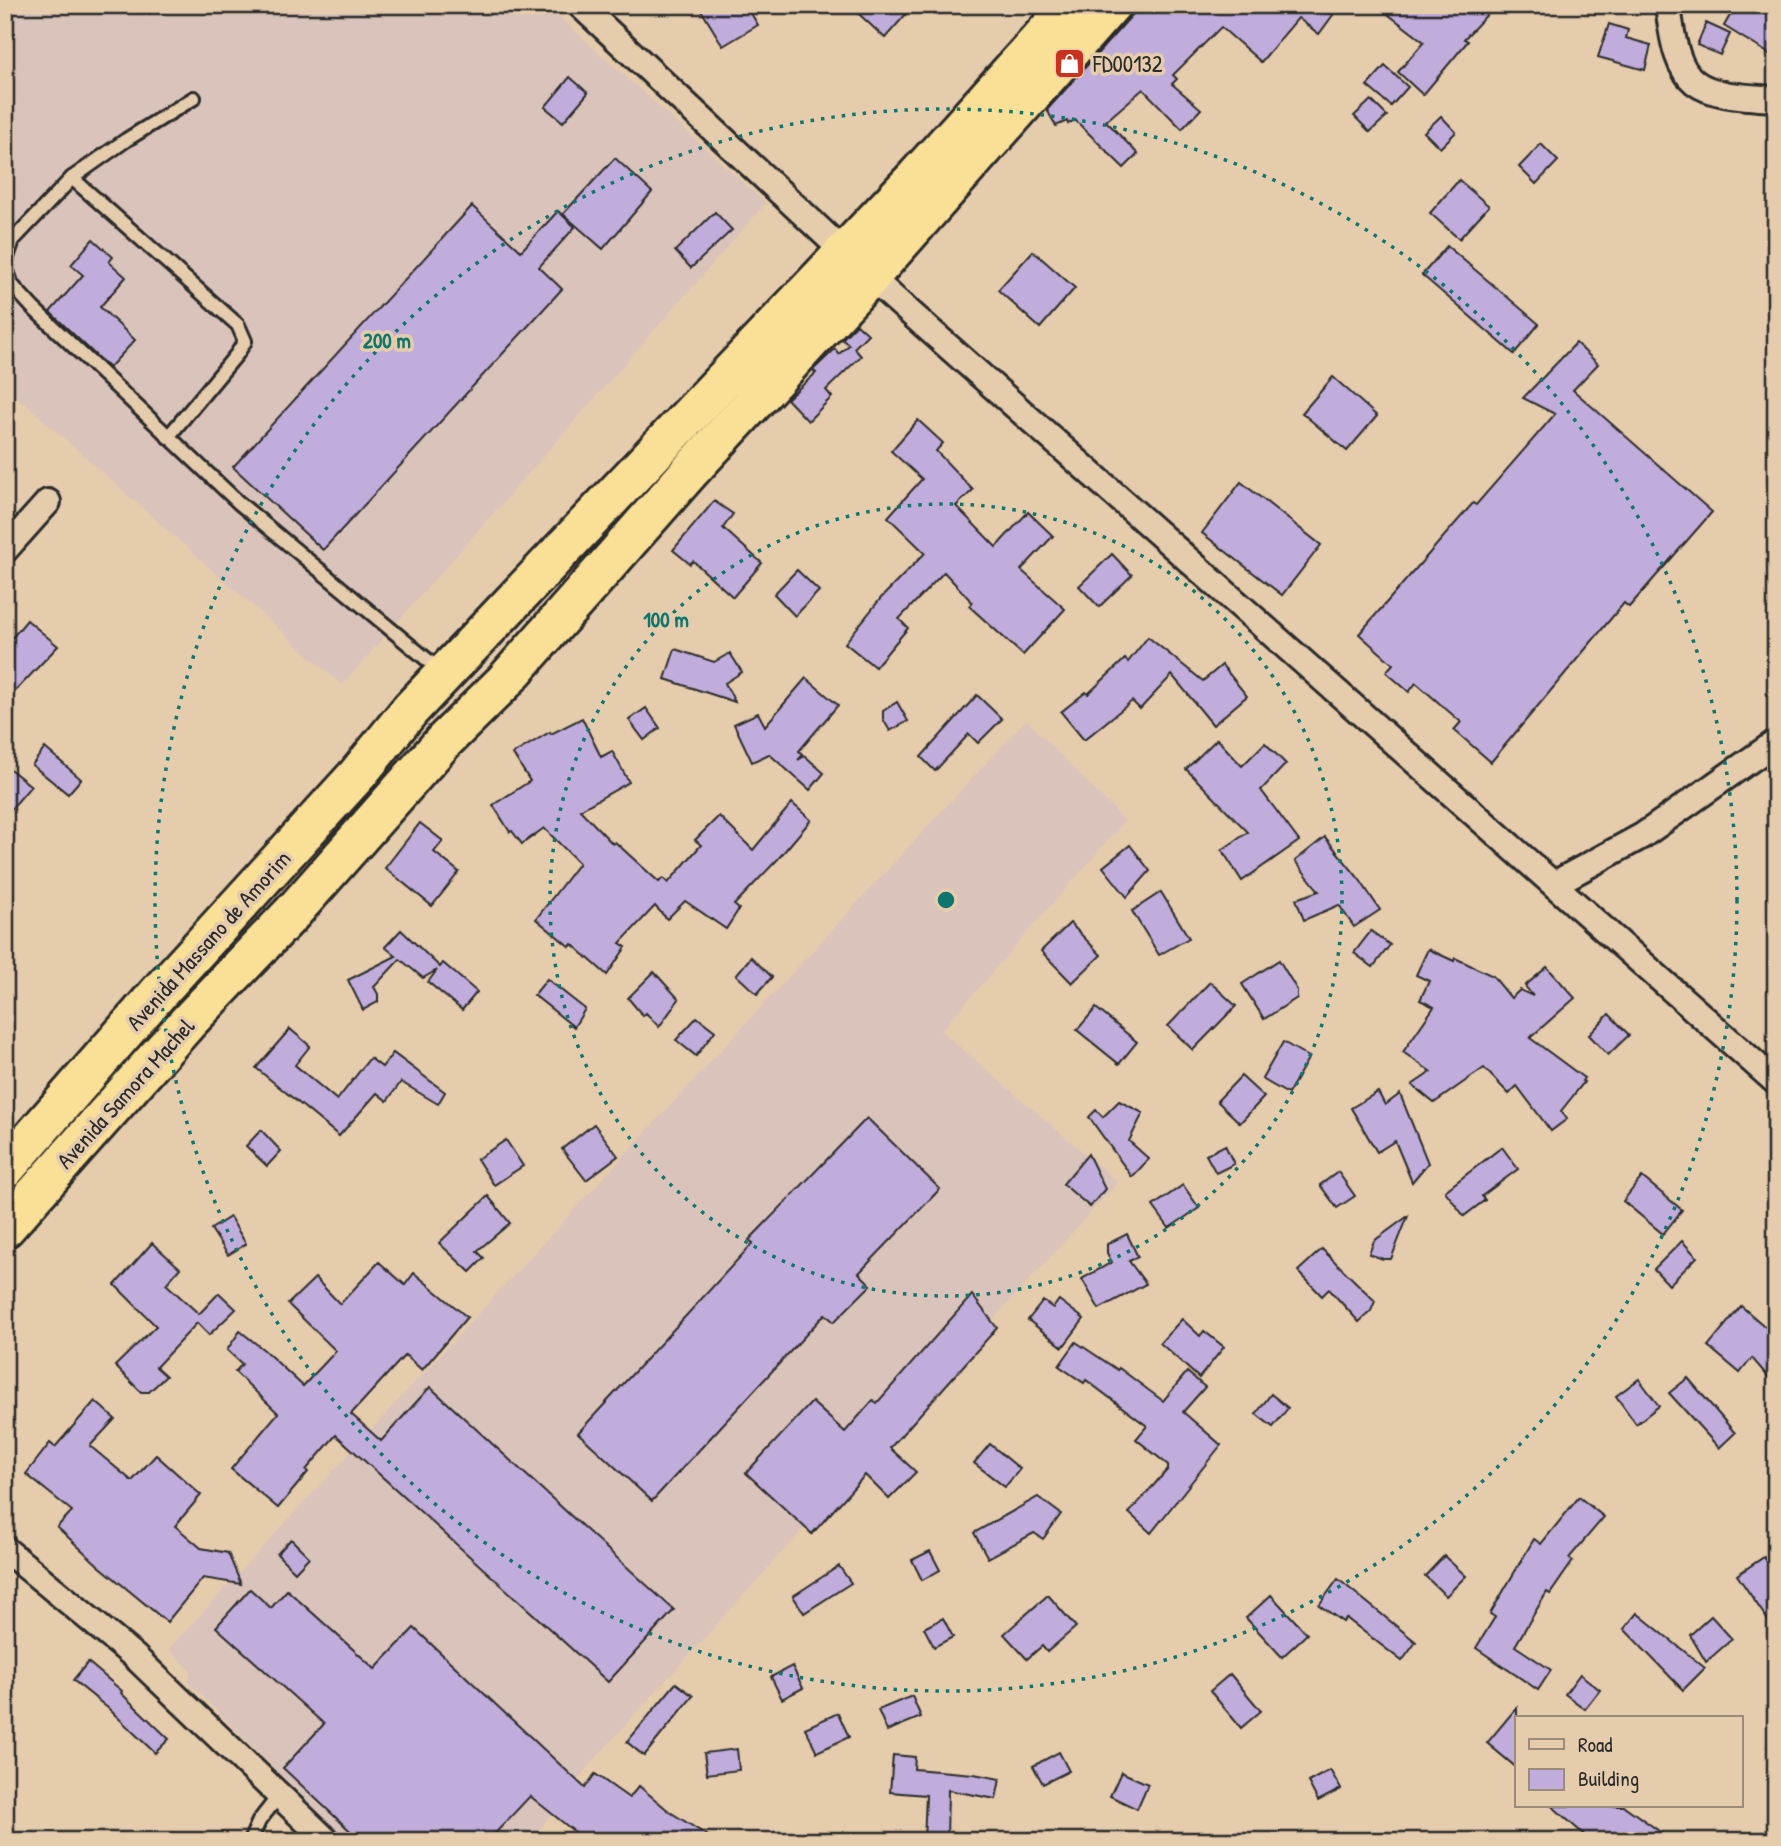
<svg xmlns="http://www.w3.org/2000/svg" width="1781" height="1846" viewBox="0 0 1781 1846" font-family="'Patrick Hand',sans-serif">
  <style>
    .built { fill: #dac3bb }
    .building { fill: #c0addc; stroke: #2b2b2b; stroke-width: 2 }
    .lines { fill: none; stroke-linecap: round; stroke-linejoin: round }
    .service-casing { stroke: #2b2b2b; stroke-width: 18 }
    .minor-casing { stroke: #2b2b2b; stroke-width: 30 }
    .trunk-casing { stroke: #2b2b2b; stroke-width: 44 }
    .service { stroke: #e5ccad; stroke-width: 12 }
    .minor { stroke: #e5ccad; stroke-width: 24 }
    .trunk { stroke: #fadf96; stroke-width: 38 }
    .ring { fill: none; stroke: #0f766e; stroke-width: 3.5; stroke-dasharray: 3.5 7 }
    .labels { text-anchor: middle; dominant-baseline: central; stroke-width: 7; stroke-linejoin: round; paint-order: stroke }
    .poi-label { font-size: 23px; fill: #2b2b2b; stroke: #e5ccad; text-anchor: start }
    .street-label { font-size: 23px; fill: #2b2b2b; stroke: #e5ccad }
    .centre { fill: #0f766e; stroke: #e5ccad; stroke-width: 3.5 }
    .ring-label { font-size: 21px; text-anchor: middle; font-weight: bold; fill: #0f766e; stroke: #e5ccad; stroke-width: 7; stroke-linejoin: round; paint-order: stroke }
  </style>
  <rect width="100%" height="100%" fill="#e5ccad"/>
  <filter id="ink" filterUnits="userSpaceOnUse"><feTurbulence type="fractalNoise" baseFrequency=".0143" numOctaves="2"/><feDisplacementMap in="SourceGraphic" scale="14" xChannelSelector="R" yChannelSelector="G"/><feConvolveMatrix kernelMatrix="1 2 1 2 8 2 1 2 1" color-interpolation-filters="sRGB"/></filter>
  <g filter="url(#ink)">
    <g class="built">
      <path d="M5 5H546L766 203 342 685 5 386Z"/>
      <path d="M1026 720 1125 821 941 1031 1118 1182 600 1753 530 1841H346L188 1682 191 1671 169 1649Z"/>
    </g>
    <g class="building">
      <path d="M698 5H746L758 25 723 46Z"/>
      <path d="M849 5H914L885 38Z"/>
      <path d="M1141 5H1322L1333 15 1319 34 1298 18 1261 62 1221 27 1173 75 1177 79 1172 84 1201 109 1182 129 1143 89 1106 121 1138 154 1124 168 1075 120 1068 124 1067 121 1056 126 1047 110Z"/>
      <path d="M1376 5H1496L1464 39 1468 41 1423 95 1398 72 1424 42Z"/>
      <path d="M1736 5H1776V58L1724 26Z"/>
      <path d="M1706 23 1730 34 1720 55 1697 45Z"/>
      <path d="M1609 24 1628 30 1626 38 1651 45 1645 70 1598 57Z"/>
      <path d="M1385 66 1408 87 1391 106 1367 86Z"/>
      <path d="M570 77 588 93 563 122 545 107Z"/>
      <path d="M1371 100 1387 116 1370 132 1354 116Z"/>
      <path d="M1441 116 1456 132 1440 148 1424 132Z"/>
      <path d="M1541 144 1558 161 1536 184 1519 167Z"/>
      <path d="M615 158 652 192 603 249 563 214Z"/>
      <path d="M1459 180 1489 206 1459 239 1430 213Z"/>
      <path d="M472 206 521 251 558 211 575 227 539 267 562 289 323 550 233 467Z"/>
      <path d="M715 212 732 230 691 268 675 251Z"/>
      <path d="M93 239 113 257 109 262 126 277 100 307 135 340 109 368 50 312 83 275 71 265Z"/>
      <path d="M1447 246 1539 324 1514 354 1422 275Z"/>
      <path d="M1033 251 1075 288 1040 328 998 290Z"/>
      <path d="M857 324 868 334 854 348 861 356 826 390 832 397 808 421 787 399 816 373 813 370 835 349 839 354 849 345 842 339Z"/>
      <path d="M1576 343 1598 364 1573 390 1712 512 1629 607 1624 603 1491 762 1454 730 1461 722 1416 683 1409 692 1386 672 1393 664 1359 634 1473 503 1476 505 1555 414 1523 398Z"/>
      <path d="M1333 377 1377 416 1347 451 1302 413Z"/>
      <path d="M918 420 943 443 936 451 973 490 956 506 996 547 1028 512 1053 536 1021 570 1065 609 1023 655 969 606 972 602 944 572 899 619 908 628 875 667 845 643 881 598 925 553 888 517 922 479 891 451Z"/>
      <path d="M1241 482 1321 545 1282 595 1202 533Z"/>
      <path d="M714 501 733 514 723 528 762 563 733 597 693 561 690 564 673 550Z"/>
      <path d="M1112 554 1132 575 1099 607 1079 586Z"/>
      <path d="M797 570 819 591 795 616 774 594Z"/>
      <path d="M27 620 58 646 5 702V646Z"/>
      <path d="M1148 637 1203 681 1222 665 1247 696 1213 725 1172 675 1140 709 1132 701 1084 740 1061 712 1086 692 1088 694 1125 659 1128 662Z"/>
      <path d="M675 649 714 662 730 653 742 672 725 683 735 702 665 679Z"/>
      <path d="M806 678 838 705 799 751 803 755 798 760 805 756 824 773 810 790 769 754 752 762 734 724 758 713 765 726Z"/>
      <path d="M977 695 1002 719 978 743 969 734 935 771 921 757Z"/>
      <path d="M897 702 908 721 890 731 883 719V711Z"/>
      <path d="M646 708 660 728 644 740 629 720Z"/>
      <path d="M582 718 601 757 612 751 629 782 580 810 613 844 615 842 659 882 663 878 668 883 701 845 695 840 719 816 753 850 792 803 811 820 778 859 734 905 739 909 726 929 685 901 667 919 655 906 620 943 626 947 607 975 572 944 570 947 536 919 579 863 544 828 522 844 512 831 510 832 493 805 530 781 513 754 550 732 551 734Z"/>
      <path d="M1217 739 1242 766 1265 743 1286 764 1261 790 1299 841 1242 881 1222 850 1248 832 1186 769Z"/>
      <path d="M45 748 81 779 68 794 32 765Z"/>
      <path d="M5 765 31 786 5 816Z"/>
      <path d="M420 823 443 841 434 852 459 872 432 906 385 868Z"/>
      <path d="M1325 837 1360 880 1380 910 1354 927 1339 905 1304 920 1296 899 1319 891 1295 861Z"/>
      <path d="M1130 845 1150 871 1127 897 1103 867Z"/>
      <path d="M1161 892 1189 938 1159 955 1132 911Z"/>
      <path d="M1070 923 1101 955 1072 983 1041 951Z"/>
      <path d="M401 930 440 967 443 963 477 992 462 1010 428 982 437 970 423 978 400 959 374 987 378 994V1002L363 1010 348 980 396 956 385 947Z"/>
      <path d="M1371 931 1390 945 1373 967 1354 953Z"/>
      <path d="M1428 949 1454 961 1455 958 1493 976 1511 998 1520 990 1533 996 1525 986 1547 967 1575 998 1530 1038 1584 1078 1582 1081 1584 1082 1561 1111 1567 1119 1551 1131 1517 1086 1509 1094 1484 1068 1434 1103 1412 1085 1431 1072 1403 1052 1434 1007 1420 1000 1429 981 1416 975Z"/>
      <path d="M751 957 772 977 757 994 736 975Z"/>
      <path d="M1279 960 1297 990V998L1264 1019 1242 984Z"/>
      <path d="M654 972 679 999 659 1027 646 1013 643 1016 628 998Z"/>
      <path d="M547 979 585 1009 574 1027 534 995Z"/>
      <path d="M1210 982 1236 1006 1193 1050 1168 1026Z"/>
      <path d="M1096 1008 1137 1042 1119 1064 1077 1030Z"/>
      <path d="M1609 1014 1629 1035 1608 1055 1589 1035Z"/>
      <path d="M697 1017 715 1031 696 1056 676 1040Z"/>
      <path d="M290 1029 310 1046 295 1065 337 1100 370 1058 382 1067 393 1053 445 1092 438 1104 401 1082 387 1101 377 1093 339 1136 256 1068Z"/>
      <path d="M1283 1042 1309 1057 1288 1094 1262 1079Z"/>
      <path d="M1241 1076 1264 1097 1240 1123 1217 1101Z"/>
      <path d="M1378 1092 1385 1105 1400 1094 1428 1163 1412 1182 1395 1141 1377 1152 1351 1108Z"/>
      <path d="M1119 1101 1143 1113 1129 1141 1149 1159 1132 1177 1089 1117 1096 1110 1103 1117Z"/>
      <path d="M867 1118 940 1189 859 1273 871 1285 834 1322 825 1314 652 1501 578 1433 753 1243 749 1240Z"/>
      <path d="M594 1124 618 1156 586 1180 562 1149Z"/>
      <path d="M261 1130 281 1151 267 1166 246 1146Z"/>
      <path d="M506 1140 523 1166 494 1185 477 1159Z"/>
      <path d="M1225 1145 1234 1164 1216 1173 1206 1155Z"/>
      <path d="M1502 1147 1518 1169 1482 1196 1485 1200 1464 1216 1445 1191Z"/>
      <path d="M1088 1154 1105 1189 1090 1207 1063 1184Z"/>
      <path d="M1338 1172 1355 1196 1337 1208 1320 1185Z"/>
      <path d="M1642 1177 1682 1210 1663 1234 1623 1201Z"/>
      <path d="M1183 1185 1199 1208 1169 1228 1153 1206Z"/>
      <path d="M488 1196 510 1223 477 1251 484 1258 470 1272 439 1243Z"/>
      <path d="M1408 1216 1391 1259H1383L1369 1254 1374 1241Z"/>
      <path d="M230 1217 246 1244 228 1255 211 1229Z"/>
      <path d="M1127 1234 1138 1257 1129 1261 1146 1284 1099 1309 1082 1279 1112 1262 1107 1253V1244Z"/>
      <path d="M1682 1241 1697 1257 1669 1285 1654 1269Z"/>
      <path d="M152 1243 180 1268 166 1284 199 1314 219 1293 236 1309 209 1335 197 1323 156 1367 166 1376 149 1392H141L115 1366 156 1326 115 1285Z"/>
      <path d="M1322 1249 1375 1301 1371 1311 1359 1322 1329 1289 1322 1296 1298 1271Z"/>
      <path d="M379 1262 405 1285 414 1273 467 1317 422 1370 405 1355 351 1414 381 1441 430 1387 674 1610 608 1682 336 1435 306 1470 308 1472 278 1508 231 1469 278 1413 235 1372 242 1364 227 1350 240 1331 264 1350 303 1386 336 1351 288 1304 315 1278 340 1304Z"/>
      <path d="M972 1295 997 1328 890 1448 916 1472 889 1499 865 1475 812 1534 746 1473 812 1402 845 1432 873 1400 877 1403Z"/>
      <path d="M1059 1300 1084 1319 1063 1347 1028 1320 1043 1301 1053 1308Z"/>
      <path d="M1741 1306 1776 1336V1386L1752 1358 1740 1373 1708 1346Z"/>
      <path d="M1182 1319 1200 1336 1204 1331 1224 1347 1199 1378 1160 1343Z"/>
      <path d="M1076 1342 1118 1370 1119 1368 1163 1401 1187 1372 1205 1387 1183 1412 1221 1445 1151 1533 1129 1513 1168 1469V1465L1136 1439 1147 1426 1086 1380 1084 1383 1059 1366Z"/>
      <path d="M1688 1378 1735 1433 1719 1448 1669 1393Z"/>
      <path d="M1639 1379 1659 1406 1636 1424 1616 1396Z"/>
      <path d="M1271 1394 1288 1408 1273 1427 1256 1414Z"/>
      <path d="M95 1401 115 1419 90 1446 132 1481 156 1455 201 1495 175 1526 201 1548 228 1553 241 1584 203 1578 167 1622 98 1565 57 1527 72 1511 26 1474 50 1443 55 1447Z"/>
      <path d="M990 1444 1020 1469 1005 1487 974 1463Z"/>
      <path d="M1038 1497 1061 1514 1043 1539 1034 1533 988 1558 974 1533Z"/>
      <path d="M1579 1497 1604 1517 1569 1558 1573 1561 1550 1594 1547 1592 1515 1646 1551 1670 1538 1690 1476 1648 1495 1617 1490 1614 1534 1539 1541 1544Z"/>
      <path d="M291 1539 309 1557 295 1572 277 1554Z"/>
      <path d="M930 1551 940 1570 922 1580 912 1560Z"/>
      <path d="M1444 1556 1466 1576 1446 1596 1425 1576Z"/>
      <path d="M1764 1557 1776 1575V1632L1737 1575Z"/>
      <path d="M839 1566 851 1583 804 1613 793 1596Z"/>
      <path d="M1338 1579 1416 1642 1402 1661 1346 1618 1343 1622 1319 1605Z"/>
      <path d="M250 1589 271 1608 287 1590 375 1669 414 1628 585 1788 595 1774 629 1798 639 1786 670 1812 716 1841H586L530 1796 488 1841H361L283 1768 324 1724 216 1627Z"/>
      <path d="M1048 1595 1076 1627 1047 1652 1042 1646 1027 1659 1004 1634Z"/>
      <path d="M1271 1595 1307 1634 1282 1657 1246 1618Z"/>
      <path d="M1637 1613 1705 1668 1683 1690 1624 1629Z"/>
      <path d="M1711 1616 1732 1639 1706 1662 1690 1635Z"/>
      <path d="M943 1618 953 1637 934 1647 924 1628Z"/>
      <path d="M88 1662 122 1691 121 1693 169 1739 155 1753 109 1709 73 1680Z"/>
      <path d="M792 1666 803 1688 782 1699 771 1677Z"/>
      <path d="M1230 1674 1261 1711 1241 1728 1210 1691Z"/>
      <path d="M1580 1674 1600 1690 1585 1709 1565 1694Z"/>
      <path d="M676 1683 693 1696 644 1756 627 1742Z"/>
      <path d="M912 1696 921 1717 887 1731 878 1710Z"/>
      <path d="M1517 1707V1768L1487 1743Z"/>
      <path d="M838 1713 849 1737 817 1752 805 1728Z"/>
      <path d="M737 1749 739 1770 707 1774 704 1753Z"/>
      <path d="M1059 1752 1069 1771 1043 1784 1033 1766Z"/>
      <path d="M893 1755 915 1757 914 1769 974 1774 1000 1779 996 1799 948 1790 947 1841H924L926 1795 890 1792Z"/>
      <path d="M1330 1770 1341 1789 1318 1801 1308 1782Z"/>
      <path d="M1121 1772 1148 1784 1137 1809 1110 1796Z"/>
      <path d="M1552 1806H1624L1673 1841H1591Z"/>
    </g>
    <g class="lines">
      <defs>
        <g id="service">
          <path d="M72 178 238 325 245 341 237 354 168 437"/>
          <path d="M5 263 13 240 72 178 126 140 194 98"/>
          <path d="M5 266 12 285 33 308 239 503 442 672"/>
          <path d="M250 1841 259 1821 280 1794"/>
        </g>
        <g id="minor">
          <path d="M580 5 844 252"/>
          <path d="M1668 5C1678 90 1693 94 1776 99"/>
          <path d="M870 277 1776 1082"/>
          <path d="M5 550 48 502"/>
          <path d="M1554 884 1642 836 1776 742"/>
          <path d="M5 1549 134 1656 327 1841"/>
        </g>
        <g id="trunk">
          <path d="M5 1169 161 990 358 774 410 710 915 178 1071 5"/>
          <path d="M5 1228 189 1021 293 912 444 741 504 682 691 470 870 277 1111 5"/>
        </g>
      </defs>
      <use href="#service" class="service-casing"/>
      <use href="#minor" class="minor-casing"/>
      <use href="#trunk" class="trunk-casing"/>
      <use href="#service" class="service"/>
      <use href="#minor" class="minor"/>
      <use href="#trunk" class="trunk"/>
    </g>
  </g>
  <g class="ring">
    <circle cx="946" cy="900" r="396"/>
    <circle cx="946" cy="900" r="791"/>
  </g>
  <defs>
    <symbol id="shop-square" viewBox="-11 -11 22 22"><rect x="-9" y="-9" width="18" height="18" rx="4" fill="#c8321e" stroke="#e5ccad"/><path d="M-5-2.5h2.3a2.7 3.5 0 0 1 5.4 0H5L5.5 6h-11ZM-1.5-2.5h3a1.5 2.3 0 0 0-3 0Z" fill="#fff"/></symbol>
  </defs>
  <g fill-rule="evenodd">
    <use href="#shop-square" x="1052" y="46" width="35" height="35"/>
  </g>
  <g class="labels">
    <g class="poi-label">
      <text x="1093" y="63">FD00132</text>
    </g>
    <g class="street-label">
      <text transform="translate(208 940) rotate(-48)">Avenida Massano de Amorim</text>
      <text transform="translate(125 1093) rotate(-48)">Avenida Samora Machel</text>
    </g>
  </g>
  <circle cx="946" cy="900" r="10" class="centre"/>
  <g class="ring-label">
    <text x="387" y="348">200 m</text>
    <text x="666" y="627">100 m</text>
  </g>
  <rect width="1781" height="1846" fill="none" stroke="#e5ccad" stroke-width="28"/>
  <rect x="14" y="14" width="1753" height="1818" fill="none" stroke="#2b2b2b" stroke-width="2.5" filter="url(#ink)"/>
  <rect x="1515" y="1716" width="228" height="91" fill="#e5ccad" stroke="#9b8c79" stroke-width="2"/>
  <rect x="1529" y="1739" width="35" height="10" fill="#e5ccad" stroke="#9b8c79" stroke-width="2"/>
  <text x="1578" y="1752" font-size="21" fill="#2b2b2b">Road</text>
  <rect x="1529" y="1769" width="35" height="21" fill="#c0addc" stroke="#9b8c79" stroke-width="2"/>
  <text x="1578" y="1786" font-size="21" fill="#2b2b2b">Building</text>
</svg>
